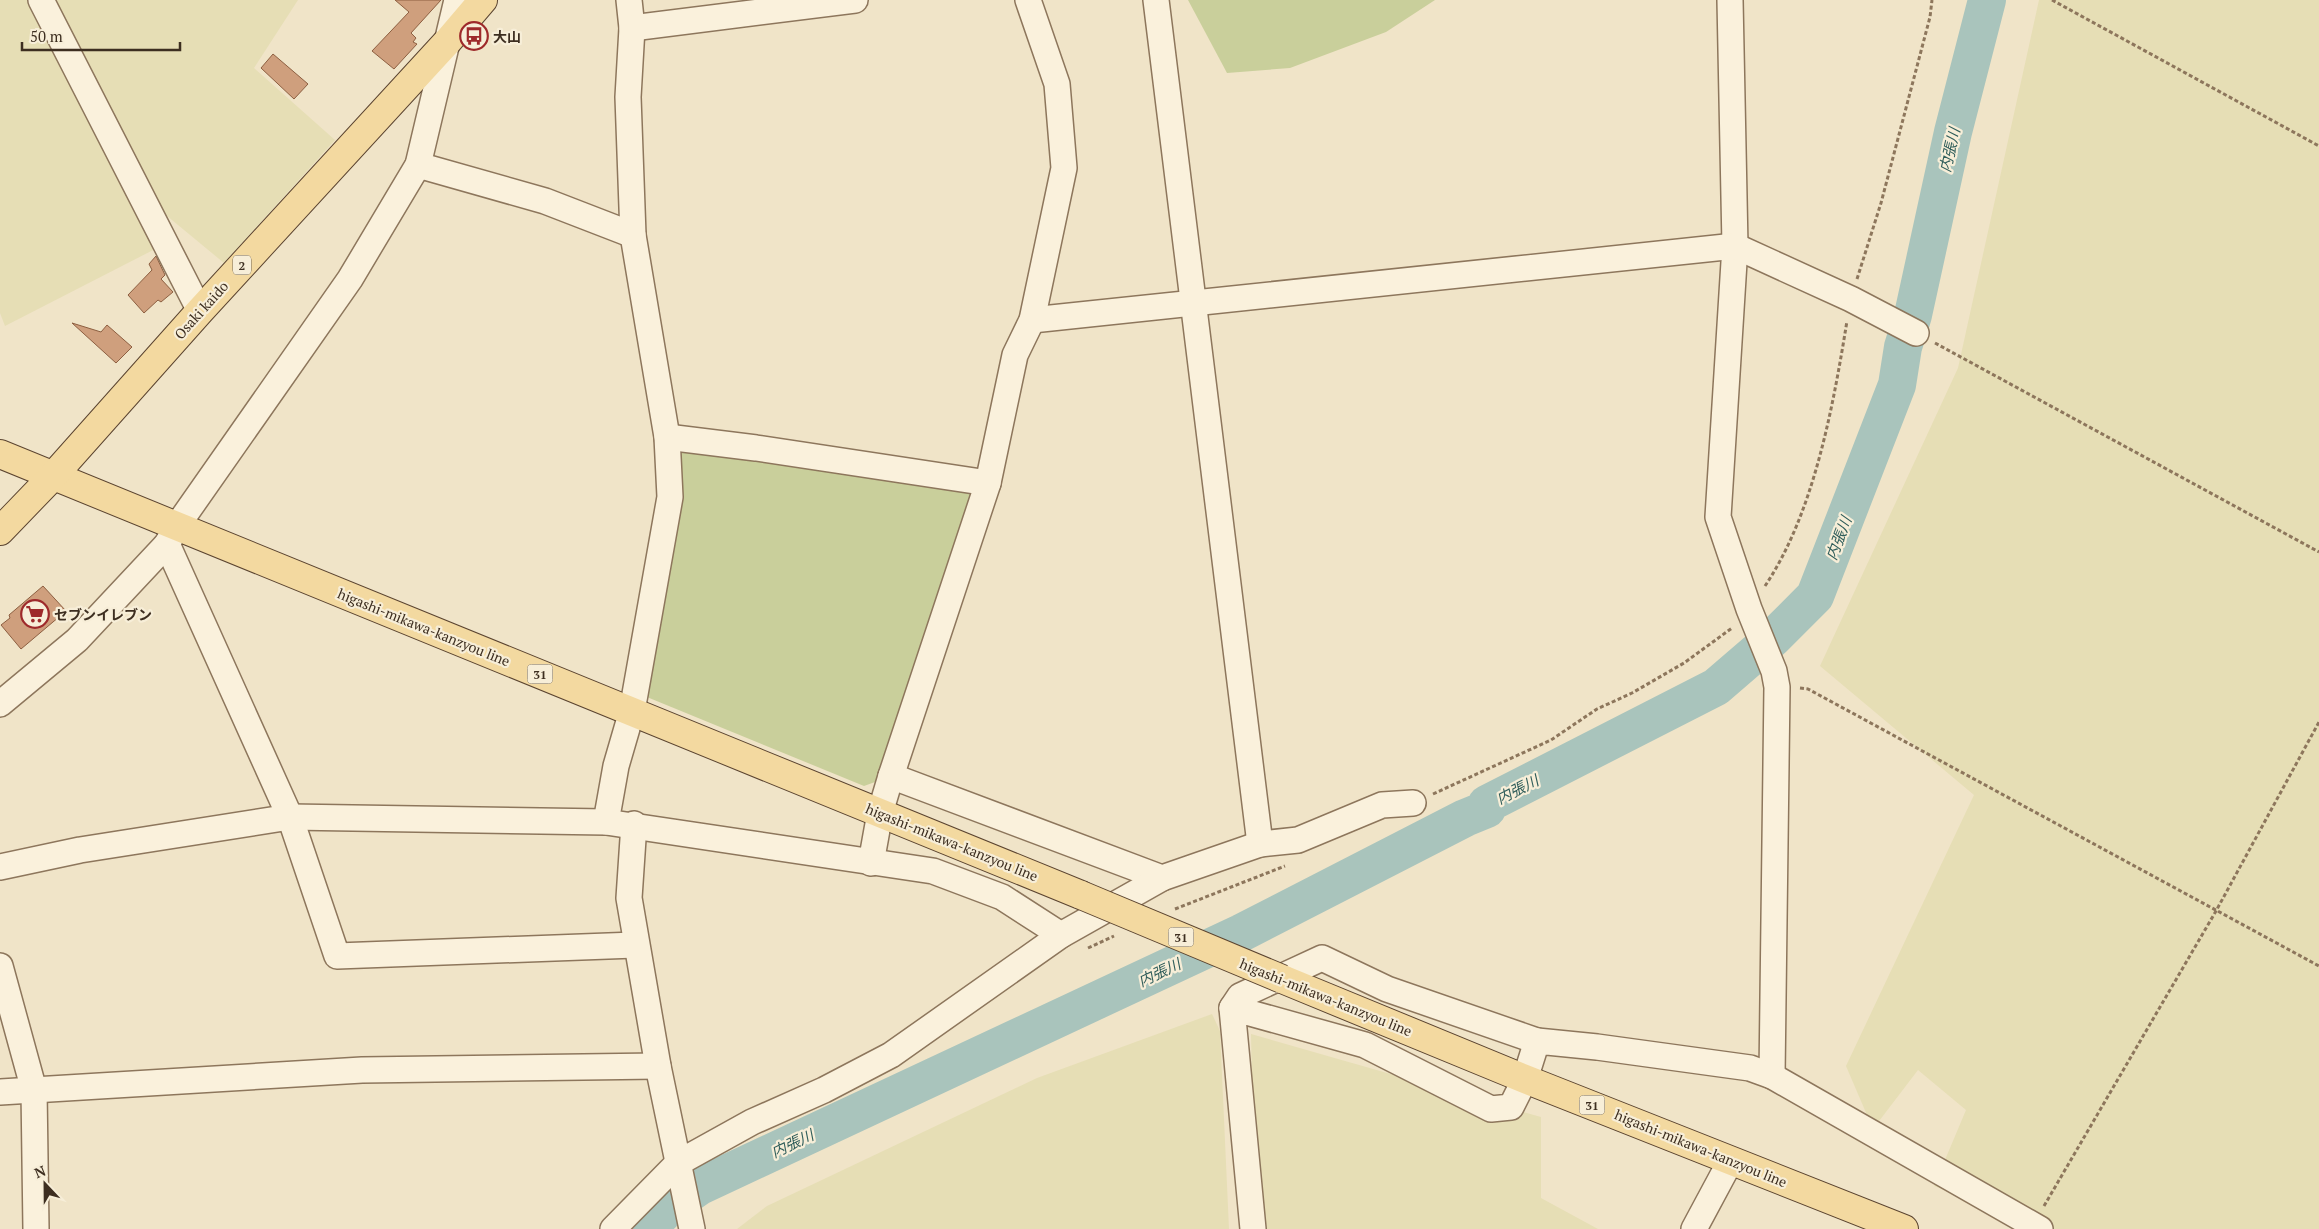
<svg xmlns="http://www.w3.org/2000/svg" width="2319" height="1229" viewBox="0 0 2319 1229" font-family="'PT Serif','Noto Sans JP',serif">
  <style>
    .farmland { fill: #e6deb5 }
    .green { fill: #c9cf9b }
    .lines { fill: none; stroke-linecap: round; stroke-linejoin: round }
    .river { stroke: #a9c4bc; stroke-width: 38 }
    .building { fill: #cf9f7d; stroke: #8d5f41 }
    .minor-casing { stroke: #8d765c; stroke-width: 28 }
    .primary-casing { stroke: #5b4430; stroke-width: 30 }
    .path { stroke: #8d765c; stroke-width: 3; stroke-dasharray: 4 2.5; stroke-linecap: butt }
    .minor { stroke: #faf1dc; stroke-width: 25 }
    .primary { stroke: #f3d9a0; stroke-width: 28 }
    .primary-bridge-casing { stroke: #5b4430; stroke-width: 30; stroke-linecap: butt }
    .primary-bridge { stroke: #f3d9a0; stroke-width: 28 }
    .labels { text-anchor: middle; dominant-baseline: central; stroke-width: 4.5; stroke-linejoin: round; paint-order: stroke }
    .shield { fill: #f7eed8; stroke: #756857; stroke-width: 1 }
    .shield-label { font-size: 12px; font-weight: bold; fill: #3d2e20 }
    .poi-label { font-size: 14px; font-weight: bold; fill: #3d2e20; stroke: #f7eed8; text-anchor: start }
    .street-label { font-size: 14px; fill: #3d2e20; stroke: #f7eed8 }
    .water-label { font-size: 15px; font-style: italic; fill: #2f5d5a; stroke: #f7eed8 }
  </style>
  <rect width="100%" height="100%" fill="#f0e4c8"/>
  <g class="farmland">
    <path d="M0 0H298L254 68 335 140 224 263 155 206 161 246 5 326 0 313Z"/>
    <path d="M2039 0H2319V1229H2045L1934 1186 1966 1110 1918 1070 1873 1129 1846 1066 1974 795 1820 666 1958 368Z"/>
    <path d="M1212 1014 1220 1031 1229 1229H737L767 1206 1037 1078Z"/>
    <path d="M1251 1034 1541 1117V1198L1598 1229H1255Z"/>
  </g>
  <g class="green">
    <path d="M1188 0H1435L1386 32 1290 68 1227 73Z"/>
    <path d="M680 449 973 490 886 778 864 786 642 695Z"/>
  </g>
  <g class="lines">
    <path class="river" d="M647 1229 667 1209 700 1186 1241 933 1465 818 1487 809V804L1716 687 1773 638 1815 596 1897 385 1903 347 1913 315 1953 132 1987 0"/>
  </g>
  <g class="building">
    <path d="M395 0H441L411 33 416 38 413 42 417 44 394 69 372 51 409 12Z"/>
    <path d="M273 54 308 84 294 99 261 68Z"/>
    <path d="M156 256 165 275 161 279 173 292 161 302 158 300 144 313 128 295 152 270 149 264Z"/>
    <path d="M72 323 101 332 107 325 132 347 116 363Z"/>
    <path d="M43 586 66 611 21 649 1 625 10 618 9 615Z"/>
  </g>
  <g class="lines">
    <defs>
      <g id="minor">
        <path d="M41 0 200 311"/>
        <path d="M629 0 632 28 628 97 633 235 667 437 670 497 632 711 616 766 606 822 933 871 1002 897 1061 935"/>
        <path d="M1156 0 1260 844"/>
        <path d="M1730 0 1735 246 1718 517 1749 609 1774 671 1777 687 1772 1076"/>
        <path d="M632 28 855 0"/>
        <path d="M418 165 545 201 633 235"/>
        <path d="M1032 320 1735 246 1851 299 1916 333"/>
        <path d="M667 437 756 448 988 483"/>
        <path d="M167 544 290 817 337 956 635 945"/>
        <path d="M0 704 77 640 167 544 177 526 350 279 418 165 457 0"/>
        <path d="M891 776 988 483 1015 355 1032 320 1064 168 1057 84 1028 0"/>
        <path d="M634 824 629 898 658 1066 692 1229"/>
        <path d="M871 863 880 813 891 776 1162 878 1260 844 1298 840 1382 805 1413 803"/>
        <path d="M0 867 80 850 290 817 606 822"/>
        <path d="M0 966 34 1090 36 1229"/>
        <path d="M1232 1008 1240 996 1322 958 1387 989 1537 1041"/>
        <path d="M0 1092 362 1070 658 1066"/>
        <path d="M613 1229 678 1163 752 1122 824 1090 891 1055 1061 935 1162 878"/>
        <path d="M1253 1229 1232 1008 1365 1045 1491 1109 1511 1107 1525 1079 1537 1041 1597 1047 1750 1068 1772 1076 2040 1229"/>
        <path d="M1694 1229 1731 1160"/>
      </g>
      <g id="primary">
        <path d="M0 454 1081 895"/>
        <path d="M0 531 54 475 200 311 448 41 483 0"/>
        <path d="M1282 979 1525 1079 1904 1229"/>
      </g>
    </defs>
    <use href="#minor" class="minor-casing"/>
    <use href="#primary" class="primary-casing"/>
    <g class="path">
      <path d="M2052 0 2319 146"/>
      <path d="M1857 279 1881 203 1930 17 1932 0"/>
      <path d="M1935 343 2319 552"/>
      <path d="M1765 586C1814 513 1833 407 1847 321"/>
      <path d="M1800 688 1808 689 2319 966"/>
      <path d="M1433 794 1551 740 1597 709 1632 693 1684 663 1732 628"/>
      <path d="M1175 909 1285 866"/>
      <path d="M1088 948 1114 936"/>
      <path d="M2044 1206 2216 911 2319 722"/>
    </g>
    <use href="#minor" class="minor"/>
    <use href="#primary" class="primary"/>
    <defs>
      <path id="primary-bridge" d="M1081 895 1282 979"/>
    </defs>
    <use href="#primary-bridge" class="primary-bridge-casing"/>
    <use href="#primary-bridge" class="primary-bridge"/>
  </g>
  <defs>
    <symbol id="bus-ring" viewBox="-11 -11 22 22"><circle r="9.5" fill="#f7eed8" stroke="#9e2a2b" stroke-width="1.5"/><path d="M-5-6H5V4H4V6H2V4H-2V6H-4V4H-5ZM-3.5-4V0h7V-4ZM-3.5 1.2v1.5H-2V1.2ZM2 1.2v1.5H3.5V1.2Z" fill="#9e2a2b"/></symbol>
    <symbol id="supermarket-ring" viewBox="-11 -11 22 22"><circle r="9.5" fill="#f7eed8" stroke="#9e2a2b" stroke-width="1.5"/><path d="M-6-5.5h2.5l.6 2H6L4.5 2H-2.5L-4.4-4H-6ZM-1.5 3.2a1.3 1.3 0 1 0 .1 0ZM3 3.2a1.3 1.3 0 1 0 .1 0Z" fill="#9e2a2b"/></symbol>
  </defs>
  <g fill-rule="evenodd">
    <use href="#bus-ring" x="458" y="20" width="32" height="32"/>
    <use href="#supermarket-ring" x="19" y="598" width="32" height="32"/>
  </g>
  <g class="labels">
    <g class="shield">
      <rect x="233" y="255.5" width="18" height="19" rx="4"/>
      <rect x="527.5" y="664.5" width="25" height="19" rx="4"/>
      <rect x="1168.5" y="927.5" width="25" height="19" rx="4"/>
      <rect x="1579.5" y="1095.5" width="25" height="19" rx="4"/>
    </g>
    <g class="shield-label">
      <text x="242" y="265">2</text>
      <text x="540" y="674">31</text>
      <text x="1181" y="937">31</text>
      <text x="1592" y="1105">31</text>
    </g>
    <g class="poi-label">
      <text x="493" y="36">大山</text>
      <text x="54" y="614">セブンイレブン</text>
    </g>
    <g class="street-label">
      <text transform="translate(201 310) rotate(-48)">Osaki kaido</text>
      <text transform="translate(424 627) rotate(22)">higashi-mikawa-kanzyou line</text>
      <text transform="translate(952 842) rotate(22)">higashi-mikawa-kanzyou line</text>
      <text transform="translate(1326 997) rotate(22)">higashi-mikawa-kanzyou line</text>
      <text transform="translate(1701 1148) rotate(22)">higashi-mikawa-kanzyou line</text>
    </g>
    <g class="water-label">
      <text transform="translate(1949 150) rotate(-77)">内張川</text>
      <text transform="translate(1838 538) rotate(-69)">内張川</text>
      <text transform="translate(1517 789) rotate(-27)">内張川</text>
      <text transform="translate(1159 972) rotate(-25)">内張川</text>
      <text transform="translate(792 1143) rotate(-25)">内張川</text>
    </g>
  </g>
  <g transform="translate(45 1184) rotate(338)" stroke="#f7eed8" stroke-width="4" paint-order="stroke">
  <path d="M0-4L9 19L0 12L-9 19Z" fill="#3d2e20"/>
  <text y="-8" font-size="14" font-weight="bold" text-anchor="middle" fill="#3d2e20">N</text>
  </g>
  <path d="M22 42v8h158v-8" fill="none" stroke="#3d2e20" stroke-width="2.5"/>
  <text x="30" y="42" font-size="15" fill="#3d2e20" stroke="#f7eed8" stroke-width="4" paint-order="stroke">50 m</text>
</svg>
